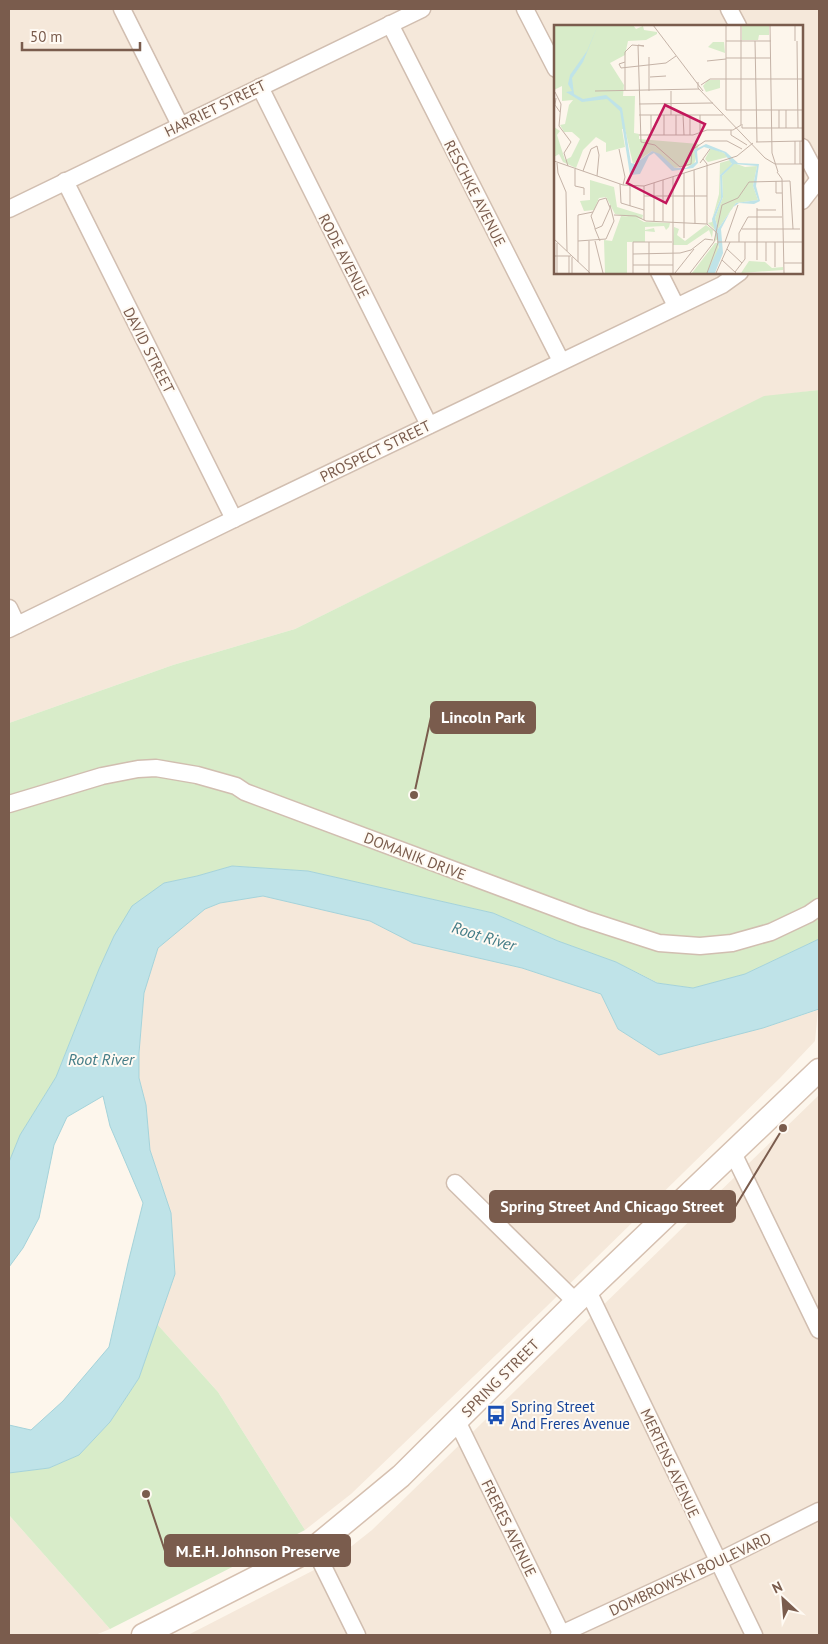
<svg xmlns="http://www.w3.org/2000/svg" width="828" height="1644" viewBox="0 0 828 1644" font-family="'PT Sans',sans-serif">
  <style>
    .residential { fill: #f5e8da; fill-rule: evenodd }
    .green { fill: #d8ecc9 }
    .water { fill: #bfe3e8; stroke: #a5d3da }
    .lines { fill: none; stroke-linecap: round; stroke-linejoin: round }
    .street-casing { stroke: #d1beb0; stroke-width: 19 }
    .secondary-casing { stroke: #d6c0b0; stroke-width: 25 }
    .street { stroke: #fff; stroke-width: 16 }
    .secondary { stroke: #fff; stroke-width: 22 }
    .labels { text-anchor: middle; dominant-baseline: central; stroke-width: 4; stroke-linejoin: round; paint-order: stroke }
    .street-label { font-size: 15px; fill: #7a5c4d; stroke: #fffaf3 }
    .transit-label { font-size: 15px; fill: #164399; stroke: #fffaf3; text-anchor: start }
    .water-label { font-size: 16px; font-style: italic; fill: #437c86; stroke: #fffaf3 }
    .inset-road { fill: none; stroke: #c5b3a7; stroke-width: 1 }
    .view { fill: #c2185b; fill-opacity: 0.15; stroke: #c2185b; stroke-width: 2.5 }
    .inset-edge { fill: none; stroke: #7a5c4d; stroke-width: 2.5 }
    .leader { fill: none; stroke: #7a5c4d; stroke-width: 2 }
    .callout-dot { fill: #7a5c4d; stroke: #fffaf3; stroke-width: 2 }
    .callout { fill: #7a5c4d; stroke: #7a5c4d; stroke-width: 2 }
    .callout-label { font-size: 16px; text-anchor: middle; font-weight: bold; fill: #fff }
  </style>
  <rect width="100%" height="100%" fill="#fdf6ec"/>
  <g class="residential">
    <path d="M9 9H819V390L764 397 295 629 173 665 9 723ZM556 26H802V272H556Z"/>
    <path d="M263 896 370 921 413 942 522 968 602 994 618 1029 659 1055 763 1028 818 1010 815 1041 780 1078 545 1308 351 1494 305 1530 218 1392 157 1324 175 1274 171 1213 150 1150 146 1105 139 1078V1055L144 993 158 948 205 909 220 903Z"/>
    <path d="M819 1095V1635H188L314 1570 348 1549 372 1530Z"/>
    <path d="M9 1515 110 1629 95 1635H9Z"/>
  </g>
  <g class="green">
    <path d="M819 390V939L745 974 693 988 658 983 616 962 558 941 493 913 308 871 232 866 197 876 164 883 114 936 99 969 56 1077 20 1135 9 1162V723L173 665 295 629 764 396Z"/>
    <path d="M157 1324 218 1392 305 1530 110 1629 9 1515V1473L49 1468 79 1455 110 1422 139 1378Z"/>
  </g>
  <path class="water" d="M232 866 308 871 493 913 558 941 616 962 657 983 693 988 745 974 819 939V1009L763 1028 659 1055 618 1029 601 994 522 968 413 943 370 921 263 896 220 903 205 909 158 948 144 993 139 1053V1078L146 1105 150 1150 171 1213 175 1274 139 1378 110 1422 79 1455 49 1468 9 1473V1425L31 1430 63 1401 109 1347 128 1263 143 1203 110 1126 103 1096 67 1117 54 1145 39 1218 23 1248 9 1267V1162L20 1135 56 1077 99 969 114 936 132 906 164 883 197 876Z"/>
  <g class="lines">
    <defs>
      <g id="street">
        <path d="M122 9 180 125"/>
        <path d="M525 9 556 69"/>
        <path d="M729 9 738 26"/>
        <path d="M390 24 561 361"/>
        <path d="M260 87 429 425"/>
        <path d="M802 147 819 179"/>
        <path d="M65 181 234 519"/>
        <path d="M802 201 819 179"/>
        <path d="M9 209 422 9"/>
        <path d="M659 272 676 306"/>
        <path d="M9 608 17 625"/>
        <path d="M9 629 234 519 722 285 740 272"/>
        <path d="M9 804 102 776 138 769 156 768 197 775 236 786 245 792 585 919 659 943 700 946 732 943 771 932 809 914 819 907"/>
        <path d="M733 1153 819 1330"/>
        <path d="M455 1183 576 1302"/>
        <path d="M588 1291 754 1635"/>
        <path d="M457 1421 562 1635"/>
        <path d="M314 1548 357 1635"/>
        <path d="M559 1635 717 1562 819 1511"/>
      </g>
      <path id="secondary" d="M143 1635 314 1548 401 1476 576 1302 819 1070"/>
    </defs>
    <use href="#street" class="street-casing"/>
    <use href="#secondary" class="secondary-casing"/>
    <use href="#street" class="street"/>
    <use href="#secondary" class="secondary"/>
  </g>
  <defs>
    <symbol id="bus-bare" viewBox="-9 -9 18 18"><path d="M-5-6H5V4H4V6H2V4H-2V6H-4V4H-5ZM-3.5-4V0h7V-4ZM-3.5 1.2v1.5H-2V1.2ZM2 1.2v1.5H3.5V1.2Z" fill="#1a4fb4" stroke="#fffaf3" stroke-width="2.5" paint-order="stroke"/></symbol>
  </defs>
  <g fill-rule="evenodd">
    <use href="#bus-bare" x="482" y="1401" width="28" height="28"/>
  </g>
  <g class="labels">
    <g class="street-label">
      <text transform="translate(215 108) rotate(-26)">HARRIET STREET</text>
      <text transform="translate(475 193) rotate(63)">RESCHKE AVENUE</text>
      <text transform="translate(344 256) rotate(63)">RODE AVENUE</text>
      <text transform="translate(149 350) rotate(63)">DAVID STREET</text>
      <text transform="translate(375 451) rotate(-26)">PROSPECT STREET</text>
      <text transform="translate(415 856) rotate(21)">DOMANIK DRIVE</text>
      <text transform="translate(500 1378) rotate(-45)">SPRING STREET</text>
      <text transform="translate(670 1463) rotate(65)">MERTENS AVENUE</text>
      <text transform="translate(509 1528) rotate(64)">FRERES AVENUE</text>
      <text transform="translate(690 1574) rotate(-25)">DOMBROWSKI BOULEVARD</text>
    </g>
    <g class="transit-label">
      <text x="511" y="1406">Spring Street<tspan x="511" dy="17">And Freres Avenue</tspan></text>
    </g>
    <g class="water-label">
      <text transform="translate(484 936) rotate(17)">Root River</text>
      <text x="101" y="1059">Root River</text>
    </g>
  </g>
  <g transform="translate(554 25)">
    <rect width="249" height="249" fill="#fdf6ec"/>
    <path d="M0 0H79L82 4 89 1 90 5 103 7V9L92 15 74 16 71 30 56 38 70 60 69 71H81L80 108 85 109V114L145 119 140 140 121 143 98 126 79 139 71 104H68L71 122 52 127V118L42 112 29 125 22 143 9 137 5 129 0 132V96V102L6 106 3 110 11 135 17 132 26 114 18 107H10L6 100 11 99 15 80 19 75 8 76V61L0 65ZM188 0H215V10H205L204 15H188ZM159 17H170L171 28 154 22ZM154 55H166V63L152 67 149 61ZM157 123 170 128 174 132 154 137 151 134ZM176 135 179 141 166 150 167 173 158 194 165 213 161 216V205L154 198 158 197V195L165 169 166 138ZM180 138 191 142 203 141 199 161 204 175 182 178 164 204 161 193 169 172 168 151ZM36 155 60 162 63 182 89 190 88 194 61 189 52 172 45 173 40 185 30 186 26 176 36 175ZM67 191 81 192 90 197 116 198 115 202 112 205 110 201 91 202V205L100 203 101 207 91 206V217H73V248H51L50 215 58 216ZM152 200 159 205 158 213 155 205 133 220H119L120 202 125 204 123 210 131 216ZM161 218H165L164 229 153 248H138ZM195 236 211 237 218 243 229 242V245L187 248Z" fill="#d8ecc9"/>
    <path d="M44 0 29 37 18 53 20 69 29 74 52 70 68 83 77 138 81 139 98 126 106 129 121 143H132L142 137 140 125 152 119 172 127 184 138 205 139 202 161 206 176 200 179 185 178 178 183 167 204 169 228 161 248H153L165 222 158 194 167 173 166 150 178 139 170 128 150 122 143 126 144 138 139 143 118 146 100 128 95 131 86 149 76 150 66 86 53 74 28 77 12 67 18 66 14 59 16 50 33 26ZM180 139 203 141 199 161 204 175 182 178 164 204 161 193 169 172 168 151Z" fill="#bfe3e8" fill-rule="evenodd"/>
    <path class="inset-road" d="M99 0 149 66M172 0V85H249M216 0 218 128 224 147M241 0V16M172 16H217M201 16 203 117M243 16 244 103M84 20 87 117 101 120 126 142 137 139 138 125 151 116H173L188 124M95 32V66M172 33H217M153 36 172 34M71 37 65 39 67 43 112 38 122 31M96 52 112 51M144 57V63L211 133 221 139H249M147 60 156 54H249M71 65V27L78 20 90 21 84 20M41 66 145 64M117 66V90M1 67 7 79 5 101 17 117 10 128 14 141M2 73 1 80 6 87M85 79 159 78M225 85V103M232 85V103M85 90H169M97 90V110M110 90V110M122 90V110M129 90 130 110M136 90V110M146 90V107M188 99V103H249M177 105V110L193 120M85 110H139L153 105H179L187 100V0M241 116V139M202 117 249 116M65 124 71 152 69 160M149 134 153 139V199M0 136 69 160 90 161 183 131 199 118M3 138 4 148 12 167 13 226M146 138 156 124M246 139V116M21 144V161L30 163V170M140 145 141 199M29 146 37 124 43 121 45 130 43 151M223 147 228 154 230 248M130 148V213M109 155V196M222 156V168H228M100 158V196M66 159 67 178 90 185M76 161V181M90 161V195M90 171H153M203 185H222M60 190 82 191 92 196 153 199 163 208 164 218 153 248M41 204 48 201 56 183 52 173 45 175 37 191 41 203V204L46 216M188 204H246M0 214 36 248M24 216 52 214 60 196 56 180M35 216V248M41 216 49 248M95 217V248M163 217H249M171 217 184 180M185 217V208L194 192H228M212 217V236M3 218V248M173 224 188 238M79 229 126 228 137 225 151 214 159 215M0 231H17M15 231V248M18 232V248M168 235 182 248M203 235V183M24 237V190L39 187M230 238H249M79 240H119M221 242V217M181 247 191 234V217M79 248V217H118M119 248V152M121 248 140 224M136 248 160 217 168 180 184 173 195 157 236 156 239 204M162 248 176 217"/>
    <path class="view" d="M111 80 151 99 112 178 73 158Z"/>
    <rect width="249" height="249" class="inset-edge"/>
  </g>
  <path class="leader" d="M414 795L431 717M783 1128L735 1207M146 1494L165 1551"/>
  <g class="callout-dot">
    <circle cx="414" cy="795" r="5"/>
    <circle cx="783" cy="1128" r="5"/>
    <circle cx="146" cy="1494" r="5"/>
  </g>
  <g class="callout">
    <rect x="431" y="702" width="104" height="31" rx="5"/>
    <rect x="490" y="1191" width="245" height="31" rx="5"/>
    <rect x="165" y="1535" width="185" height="31" rx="5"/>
  </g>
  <g class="callout-label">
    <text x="483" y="723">Lincoln Park</text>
    <text x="612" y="1212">Spring Street And Chicago Street</text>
    <text x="258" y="1557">M.E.H. Johnson Preserve</text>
  </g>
  <rect width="828" height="1644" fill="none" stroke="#7a5c4d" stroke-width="20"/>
  <g transform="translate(783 1599) rotate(334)" stroke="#fffaf3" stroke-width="4" paint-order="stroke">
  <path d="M0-4L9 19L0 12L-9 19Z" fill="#7a5c4d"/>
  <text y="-8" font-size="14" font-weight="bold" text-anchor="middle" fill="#7a5c4d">N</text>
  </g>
  <path d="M22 42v8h118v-8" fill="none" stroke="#7a5c4d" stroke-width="2.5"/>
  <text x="30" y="42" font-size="15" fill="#7a5c4d" stroke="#fffaf3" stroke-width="4" paint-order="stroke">50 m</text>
</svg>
